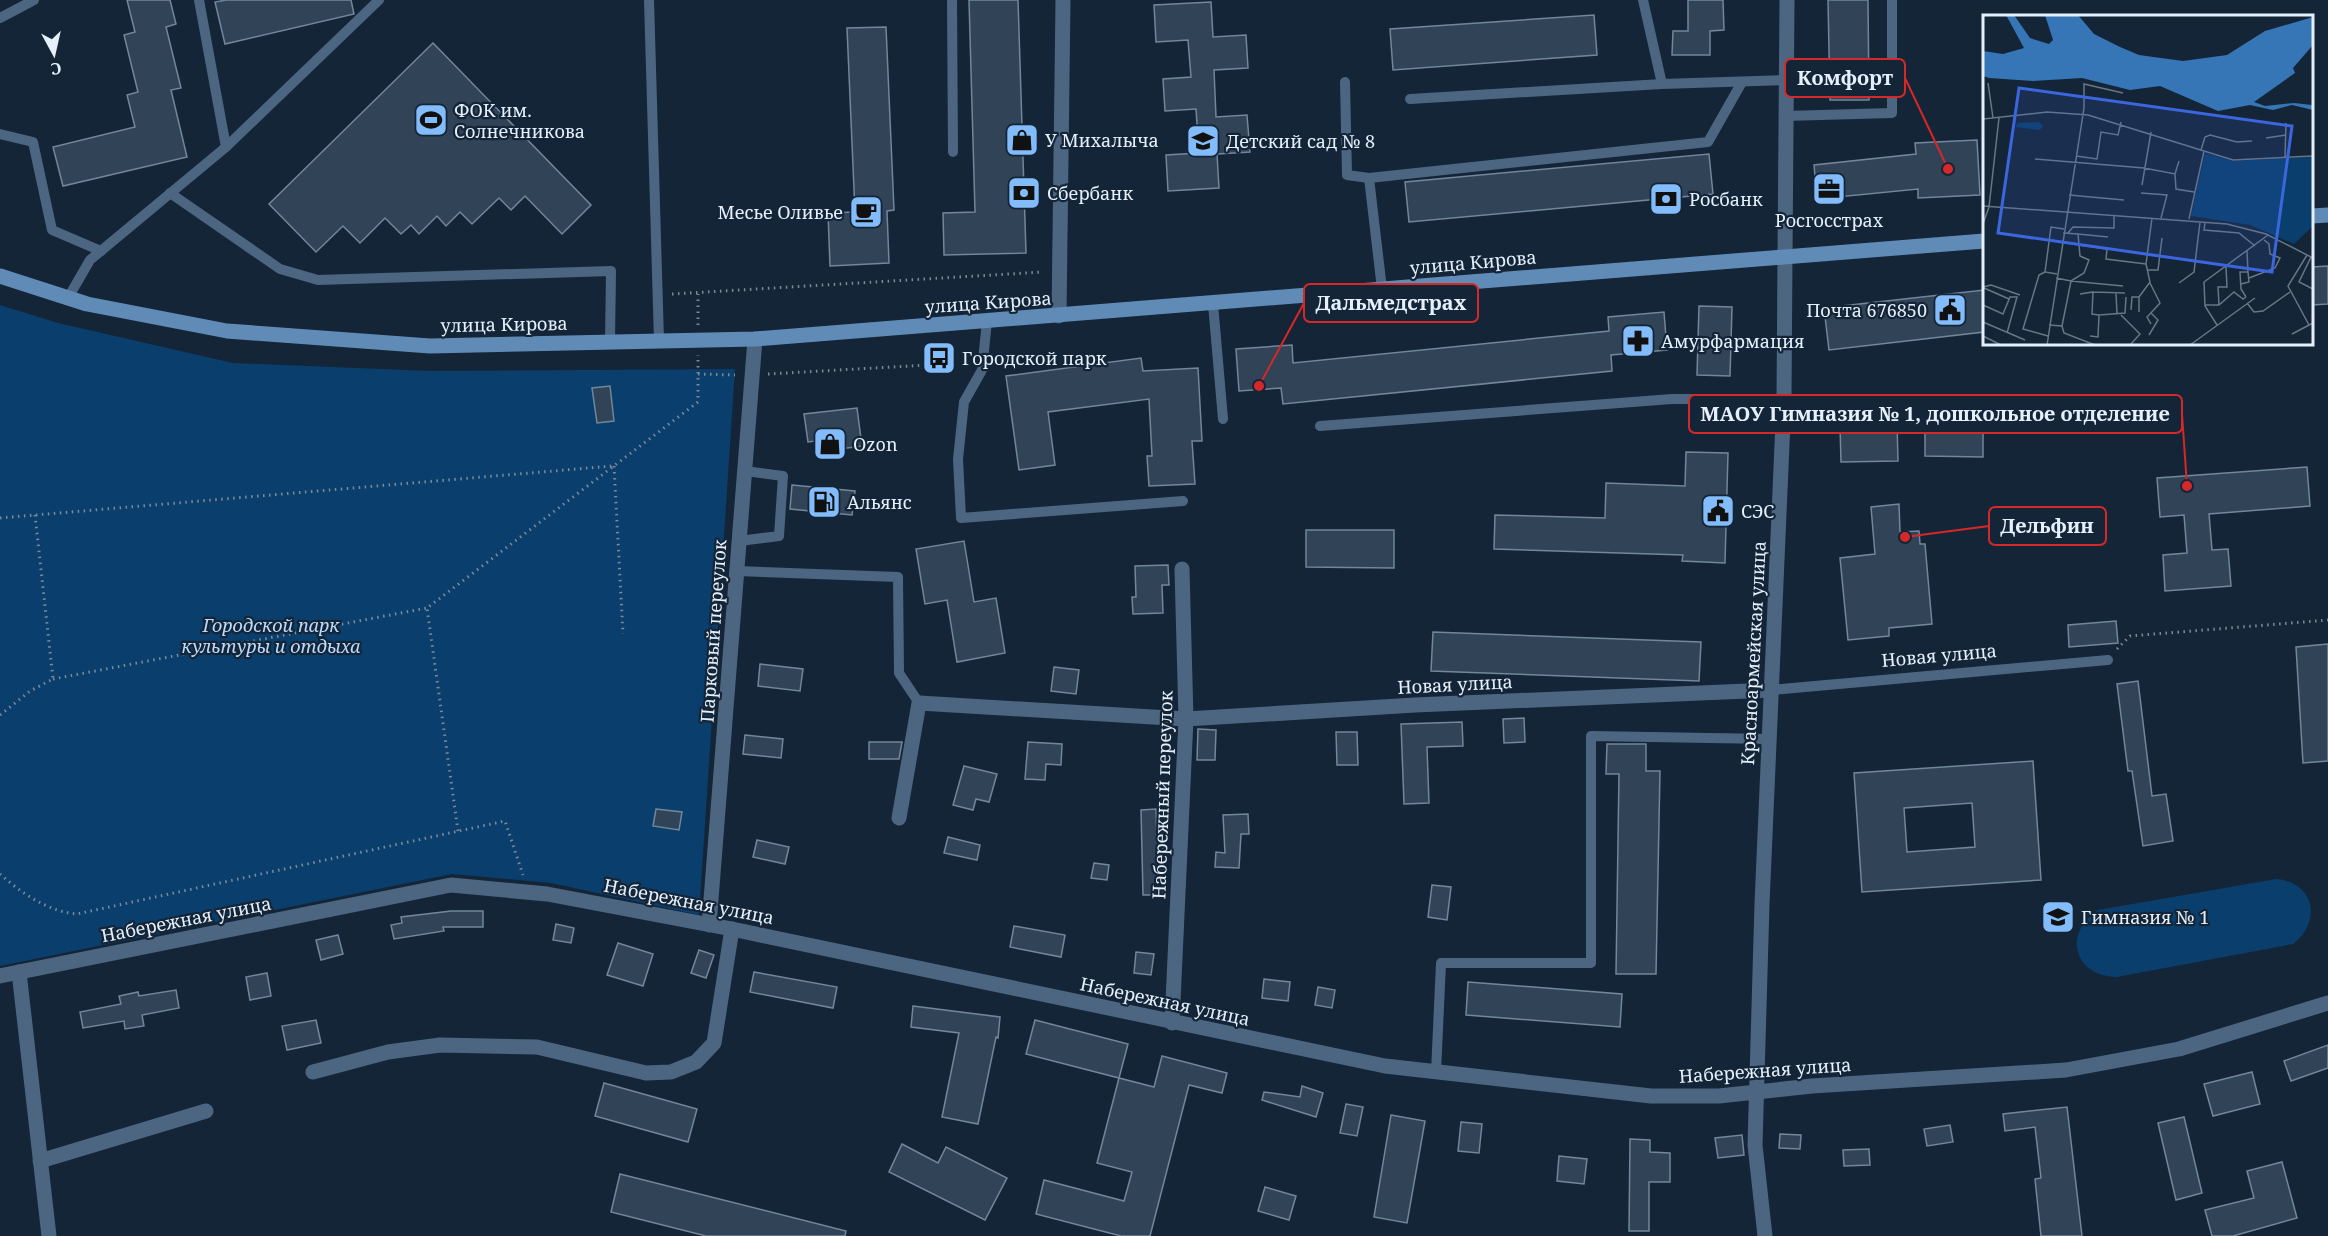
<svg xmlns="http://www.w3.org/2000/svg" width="2328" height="1236" viewBox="0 0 2328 1236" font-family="'Noto Serif',serif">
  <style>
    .green { fill: #0a3e6c }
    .building { fill: #314357; stroke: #72869c; stroke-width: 1.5; fill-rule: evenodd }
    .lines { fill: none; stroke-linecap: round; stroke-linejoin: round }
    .path { stroke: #7c8a99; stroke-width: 3; stroke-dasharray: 1.5 4.5; stroke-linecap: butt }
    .service { stroke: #4c6681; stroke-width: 10 }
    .minor { stroke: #4c6681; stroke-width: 15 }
    .tertiary { stroke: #4c6681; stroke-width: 15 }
    .secondary { stroke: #618bb7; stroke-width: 15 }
    .labels { text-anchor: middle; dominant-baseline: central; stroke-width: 4.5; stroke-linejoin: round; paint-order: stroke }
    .poi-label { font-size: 18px; fill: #e5f0fc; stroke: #142537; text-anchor: start }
    .street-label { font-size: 18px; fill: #e5f0fc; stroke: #142537 }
    .park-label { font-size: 18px; font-style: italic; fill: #bbdbfe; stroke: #142537 }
    .inset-road { fill: none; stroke: #687686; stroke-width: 1.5 }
    .view { fill: #3b66dd; fill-opacity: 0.15; stroke: #3b66dd; stroke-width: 3 }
    .inset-edge { fill: none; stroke: #e5f0fc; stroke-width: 3 }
    .leader { fill: none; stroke: #d62828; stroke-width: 2 }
    .callout-dot { fill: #d62828; stroke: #142537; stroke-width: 2 }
    .callout { fill: #142537; stroke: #d62828; stroke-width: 2 }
    .callout-label { font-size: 20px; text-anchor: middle; font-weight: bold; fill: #e5f0fc }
  </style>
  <rect width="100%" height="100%" fill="#142537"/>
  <g class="green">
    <path d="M0 305 58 323 233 363 430 371 735 369 699 915 551 883 452 874 0 966Z"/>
    <path d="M2276 879C2315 882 2322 922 2293 944L2117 977C2074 977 2062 933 2098 910Z"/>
  </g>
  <g class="building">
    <path d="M127 0H170L176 24 166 27 181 88 171 90 187 157 63 186 53 147 135 127 127 95 138 92 124 35 135 32Z"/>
    <path d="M226 0H351L354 14 225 44 215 2Z"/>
    <path d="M969 0H1018L1026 253 944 255 943 213 975 212Z"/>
    <path d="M1688 0H1723L1724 30 1710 31V55H1672L1673 31H1688Z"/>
    <path d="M1828 0H1868L1869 100H1830Z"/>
    <path d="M1211 2 1213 37 1246 35 1248 68 1214 70 1216 117 1247 115 1250 152 1217 154 1219 188 1168 191 1166 155 1199 153 1196 109 1165 111 1163 79 1191 77 1188 40 1156 42 1154 5Z"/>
    <path d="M1594 15 1597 55 1393 70 1390 29Z"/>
    <path d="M886 27 894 210 887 211 889 263 830 266 828 213 855 212 847 28Z"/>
    <path d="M433 43 591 205 562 234 525 196 511 210 499 198 472 224 460 212 446 226 437 216 419 234 411 225 401 234 385 218 360 243 343 226 316 252 269 204Z"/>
    <path d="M1977 140 1980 195 1918 198V189L1817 199 1814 165 1916 154 1915 143Z"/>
    <path d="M1709 154 1713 194 1409 222 1405 182Z"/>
    <path d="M2328 266V304L2312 305V267Z"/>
    <path d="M1984 290V332L1829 350 1824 308Z"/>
    <path d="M1699 306 1732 307 1730 376 1697 375Z"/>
    <path d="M1664 312 1667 350 1611 355 1612 371 1283 404 1281 388 1239 391 1236 349 1292 345 1293 363 1609 331 1608 317Z"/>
    <path d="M1141 358 1143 371 1198 368 1202 441H1192L1195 484 1149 486 1147 456H1152L1149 399 1048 412 1055 465 1019 470 1006 376Z"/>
    <path d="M610 386 614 421 597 423 592 388Z"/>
    <path d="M857 408 862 446 824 451 823 440 808 442 804 414Z"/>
    <path d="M1925 420H1983V457L1925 456Z"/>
    <path d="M1897 423 1898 461 1841 462 1840 425Z"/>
    <path d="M1686 452 1728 453 1725 563 1682 561 1683 555 1494 549 1495 515 1605 518 1606 483 1685 486Z"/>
    <path d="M2307 467 2310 506 2209 514 2212 550 2228 549 2231 586 2165 591 2163 555 2187 553 2184 515 2160 517 2157 478Z"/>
    <path d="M792 485 855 491 852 515 790 509Z"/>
    <path d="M1899 504 1900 532 1919 531 1920 544H1925L1932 624 1889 628V636L1848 640 1840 558 1875 554 1871 507Z"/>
    <path d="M1306 530H1394V568L1306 567Z"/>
    <path d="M964 541 974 602 996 598 1005 653 957 662 947 600 925 604 916 549Z"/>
    <path d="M1168 565 1169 585H1162L1163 613 1133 614 1132 597H1136L1135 566Z"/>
    <path d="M2116 621 2118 643 2069 647 2068 625Z"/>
    <path d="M1433 632 1701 642 1699 681 1431 671Z"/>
    <path d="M2328 644V761L2303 763 2296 647Z"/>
    <path d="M760 664 803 669 800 691 758 686Z"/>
    <path d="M1054 667 1079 670 1076 694 1051 691Z"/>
    <path d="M2138 681 2152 796 2166 794 2173 841 2143 846 2132 771H2128L2117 684Z"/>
    <path d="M1524 718 1525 742 1504 743 1503 719Z"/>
    <path d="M1462 722 1463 746 1427 747 1429 803 1404 804 1401 724Z"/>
    <path d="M1198 729 1216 730 1215 760H1197Z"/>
    <path d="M1336 732H1357L1358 765H1337Z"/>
    <path d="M745 735 783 739 781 758 743 754Z"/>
    <path d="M869 742H902L899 759H869Z"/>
    <path d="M1028 742 1062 744 1061 765 1046 764 1045 780 1025 779Z"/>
    <path d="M1607 744H1646V771H1660L1656 974H1616L1619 774H1606Z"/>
    <path d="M2033 761 2041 880 1862 892 1854 773ZM1972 803 1975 847 1907 852 1904 808Z"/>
    <path d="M964 766 997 774 989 802 976 799 973 810 953 805Z"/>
    <path d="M656 809 682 812 679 830 653 826Z"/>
    <path d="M1156 809 1157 838H1163L1164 895H1143L1141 810Z"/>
    <path d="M1248 814 1249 834H1241L1239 868 1215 867 1216 852 1225 853 1223 815Z"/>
    <path d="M948 837 980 845 977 860 944 853Z"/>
    <path d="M757 840 789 847 785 864 753 857Z"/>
    <path d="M1094 863 1109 865 1107 880 1091 878Z"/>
    <path d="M1432 885 1451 887 1447 920 1428 917Z"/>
    <path d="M451 911H483V927H443L444 931 394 939 391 925 402 923 401 917Z"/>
    <path d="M556 924 574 928 571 943 553 940Z"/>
    <path d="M1014 926 1065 935 1061 957 1010 947Z"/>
    <path d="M338 935 343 954 321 960 316 940Z"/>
    <path d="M618 943 653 954 643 986 607 975Z"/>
    <path d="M699 950 714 955 706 978 691 973Z"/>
    <path d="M1136 952 1154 954 1151 975 1134 973Z"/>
    <path d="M754 972 837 987 833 1008 750 992Z"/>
    <path d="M267 973 271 996 250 1000 246 977Z"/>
    <path d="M1264 979 1290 982 1288 1001 1262 998Z"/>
    <path d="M1468 982 1622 994 1620 1027 1466 1015Z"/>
    <path d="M1318 987 1335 990 1332 1008 1315 1005Z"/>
    <path d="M176 990 179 1008 142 1015 144 1026 125 1029 124 1021 83 1028 80 1012 121 1004 119 996 138 992 139 996Z"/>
    <path d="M913 1006 1000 1017 998 1038 996 1037 978 1124 942 1117 959 1033 911 1027Z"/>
    <path d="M316 1020 321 1043 287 1050 282 1026Z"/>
    <path d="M1035 1020 1128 1044 1119 1078 1026 1054Z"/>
    <path d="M2328 1045V1068L2291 1081 2284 1061Z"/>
    <path d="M1162 1056 1227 1073 1222 1093 1189 1085 1150 1236H1121L1036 1214 1044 1180 1124 1201 1132 1172 1097 1163 1119 1078 1154 1087Z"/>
    <path d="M2252 1072 2260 1104 2213 1116 2204 1084Z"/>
    <path d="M604 1083 697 1109 688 1142 595 1116Z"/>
    <path d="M1302 1086 1323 1093 1316 1117 1262 1100 1264 1092 1300 1097Z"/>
    <path d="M1346 1104 1363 1107 1357 1136 1340 1133Z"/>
    <path d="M2067 1107 2082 1236H2041L2035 1179 2041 1178 2035 1127 2005 1131 2003 1114Z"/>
    <path d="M1391 1115 1425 1121 1407 1223 1374 1217Z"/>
    <path d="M2184 1117 2202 1193 2176 1200 2158 1123Z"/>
    <path d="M1461 1122 1482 1124 1479 1153 1458 1151Z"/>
    <path d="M1950 1125 1953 1142 1927 1146 1924 1129Z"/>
    <path d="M1780 1134 1801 1135 1800 1149 1779 1148Z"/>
    <path d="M1742 1135 1744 1155 1718 1158 1715 1138Z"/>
    <path d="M1630 1139 1650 1140V1152L1670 1153V1182H1649V1231H1629Z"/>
    <path d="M902 1144 938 1163 946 1147 1007 1178 985 1220 889 1172Z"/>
    <path d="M1869 1149 1870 1165 1844 1166 1843 1150Z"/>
    <path d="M1559 1156 1587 1159 1584 1184 1557 1181Z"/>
    <path d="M2282 1162 2297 1218 2233 1236H2212L2205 1210 2254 1198 2247 1171Z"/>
    <path d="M620 1174 846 1231 845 1236H706L611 1212Z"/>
    <path d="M1265 1187 1296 1196 1289 1220 1258 1211Z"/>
  </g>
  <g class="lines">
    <g class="path">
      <path d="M672 294 1043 272"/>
      <path d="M698 325V294"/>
      <path d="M698 374 735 375"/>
      <path d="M768 374 928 365"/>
      <path d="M614 466 623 634"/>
      <path d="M0 518 612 466"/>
      <path d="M2117 649 2130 636 2328 620"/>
      <path d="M53 679 427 608"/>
      <path d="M0 715 30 691 53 679 35 515"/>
      <path d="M458 831 427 608 698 402V355"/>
      <path d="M0 874C21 893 49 912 77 914L505 821 523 875"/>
    </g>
    <g class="service">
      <path d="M199 0 226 147"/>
      <path d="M649 0 659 341"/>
      <path d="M952 0 953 152"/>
      <path d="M1643 0 1662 84 1785 80"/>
      <path d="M0 18 34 0"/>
      <path d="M1345 82 1347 175 1369 178"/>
      <path d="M1410 99 1662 84"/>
      <path d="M1785 116 1892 113V0"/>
      <path d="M0 134 33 142 52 230 101 251"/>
      <path d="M170 193 280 269 318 280 611 271 610 341"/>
      <path d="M1382 289 1369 178 1708 142 1742 82"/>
      <path d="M68 298 90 260 226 147 379 0"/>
      <path d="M1213 304 1223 419"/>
      <path d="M987 321 982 370 964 402 958 459 961 518 1183 501"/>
      <path d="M1320 426 1672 399H1784"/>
      <path d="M739 541 779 536 783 476 745 471"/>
      <path d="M737 571 898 577 899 673 919 703"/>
      <path d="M1771 690 2108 660"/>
      <path d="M1436 1072 1441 963H1591V736L1769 739"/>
    </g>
    <g class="minor">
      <path d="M1059 316 1063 0"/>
      <path d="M899 818 919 703 1186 719 1415 705 1771 690"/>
      <path d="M709 925 755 339"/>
      <path d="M19 972 49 1236"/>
      <path d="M0 976 451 885 547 894 732 929 1385 1066 1651 1096H1719L1812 1086 2066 1070 2179 1049 2328 1003"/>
      <path d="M1172 1023 1186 719 1182 569"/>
      <path d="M313 1072 388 1052 440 1045 537 1047 646 1073 671 1072 696 1062 714 1043 732 929"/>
      <path d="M40 1161 206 1111"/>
      <path d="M1765 1236 1755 1145 1762 904 1784 399 1785 256"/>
    </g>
    <path class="tertiary" d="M1785 256 1787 0"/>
    <g class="secondary">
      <path d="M2312 216 2328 215"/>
      <path d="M0 276 87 304 227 331 430 346 755 339 1984 241"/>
    </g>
  </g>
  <defs>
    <symbol id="stadium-square" viewBox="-11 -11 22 22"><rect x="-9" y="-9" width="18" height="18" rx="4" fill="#82bcfa" stroke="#142537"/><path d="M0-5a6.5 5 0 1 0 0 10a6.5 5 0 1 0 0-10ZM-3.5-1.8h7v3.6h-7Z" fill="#111"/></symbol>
    <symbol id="shop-square" viewBox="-11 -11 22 22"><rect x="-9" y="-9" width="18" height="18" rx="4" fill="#82bcfa" stroke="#142537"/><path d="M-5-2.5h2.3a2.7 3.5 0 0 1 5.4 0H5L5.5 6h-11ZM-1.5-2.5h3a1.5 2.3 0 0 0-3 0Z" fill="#111"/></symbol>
    <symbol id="school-square" viewBox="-11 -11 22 22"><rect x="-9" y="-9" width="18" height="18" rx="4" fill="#82bcfa" stroke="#142537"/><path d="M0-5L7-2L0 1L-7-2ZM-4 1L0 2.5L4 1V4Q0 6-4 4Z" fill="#111"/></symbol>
    <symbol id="office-square" viewBox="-11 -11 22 22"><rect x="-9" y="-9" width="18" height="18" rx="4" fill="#82bcfa" stroke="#142537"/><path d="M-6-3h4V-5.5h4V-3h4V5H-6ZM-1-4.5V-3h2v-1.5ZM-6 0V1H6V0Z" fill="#111"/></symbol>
    <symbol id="bank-square" viewBox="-11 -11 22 22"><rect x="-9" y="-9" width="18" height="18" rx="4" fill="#82bcfa" stroke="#142537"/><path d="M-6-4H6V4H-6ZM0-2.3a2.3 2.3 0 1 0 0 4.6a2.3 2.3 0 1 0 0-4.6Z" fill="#111"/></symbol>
    <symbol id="cafe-square" viewBox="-11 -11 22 22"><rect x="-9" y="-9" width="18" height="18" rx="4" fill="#82bcfa" stroke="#142537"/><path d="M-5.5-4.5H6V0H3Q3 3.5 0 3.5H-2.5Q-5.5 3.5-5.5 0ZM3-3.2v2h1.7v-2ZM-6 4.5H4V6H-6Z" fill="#111"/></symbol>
    <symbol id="civic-square" viewBox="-11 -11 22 22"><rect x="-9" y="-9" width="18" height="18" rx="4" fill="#82bcfa" stroke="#142537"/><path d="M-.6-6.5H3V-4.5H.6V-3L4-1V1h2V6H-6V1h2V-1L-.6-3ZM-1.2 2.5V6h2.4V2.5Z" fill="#111"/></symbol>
    <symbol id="pharmacy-square" viewBox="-11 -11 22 22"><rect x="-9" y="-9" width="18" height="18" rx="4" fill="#82bcfa" stroke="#142537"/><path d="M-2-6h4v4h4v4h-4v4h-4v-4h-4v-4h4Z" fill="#111"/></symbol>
    <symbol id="bus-square" viewBox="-11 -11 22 22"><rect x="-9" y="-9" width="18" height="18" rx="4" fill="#82bcfa" stroke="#142537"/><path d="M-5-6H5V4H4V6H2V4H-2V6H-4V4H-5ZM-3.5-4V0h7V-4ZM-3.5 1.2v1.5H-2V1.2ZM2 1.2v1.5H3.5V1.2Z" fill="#111"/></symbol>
    <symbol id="fuel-square" viewBox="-11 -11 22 22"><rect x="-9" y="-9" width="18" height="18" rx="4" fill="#82bcfa" stroke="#142537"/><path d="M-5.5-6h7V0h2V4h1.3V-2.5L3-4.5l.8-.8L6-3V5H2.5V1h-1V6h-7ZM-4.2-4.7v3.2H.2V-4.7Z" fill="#111"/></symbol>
  </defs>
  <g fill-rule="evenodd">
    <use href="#stadium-square" x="412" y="101" width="38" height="38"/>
    <use href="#shop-square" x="1003" y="121" width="38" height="38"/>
    <use href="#school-square" x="1184" y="122" width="38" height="38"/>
    <use href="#office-square" x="1810" y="170" width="38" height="38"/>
    <use href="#bank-square" x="1005" y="174" width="38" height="38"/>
    <use href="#bank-square" x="1647" y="180" width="38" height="38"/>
    <use href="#cafe-square" x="847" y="193" width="38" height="38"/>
    <use href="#civic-square" x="1931" y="291" width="38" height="38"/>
    <use href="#pharmacy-square" x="1619" y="322" width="38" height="38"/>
    <use href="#bus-square" x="920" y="339" width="38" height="38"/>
    <use href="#shop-square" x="811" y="425" width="38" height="38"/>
    <use href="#fuel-square" x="805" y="483" width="38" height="38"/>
    <use href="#civic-square" x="1699" y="492" width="38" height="38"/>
    <use href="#school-square" x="2039" y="898" width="38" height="38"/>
  </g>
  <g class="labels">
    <g class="poi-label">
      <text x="454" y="110">ФОК им.<tspan x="454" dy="21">Солнечникова</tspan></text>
      <text x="1045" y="140">У Михалыча</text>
      <text x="1226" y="141">Детский сад № 8</text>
      <text x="1047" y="193">Сбербанк</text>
      <text x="1689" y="199">Росбанк</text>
      <text x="843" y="212" text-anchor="end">Месье Оливье</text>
      <text x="1829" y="220" text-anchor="middle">Росгосстрах</text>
      <text x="1927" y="310" text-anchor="end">Почта 676850</text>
      <text x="1661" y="341">Амурфармация</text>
      <text x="962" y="358">Городской парк</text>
      <text x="853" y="444">Ozon</text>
      <text x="847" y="502">Альянс</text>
      <text x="1741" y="511">СЭС</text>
      <text x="2081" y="917">Гимназия № 1</text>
    </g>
    <g class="street-label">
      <text transform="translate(1473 262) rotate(-5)">улица Кирова</text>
      <text transform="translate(988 302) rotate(-4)">улица Кирова</text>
      <text transform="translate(504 324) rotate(-1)">улица Кирова</text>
      <text transform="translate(713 631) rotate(-86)">Парковый переулок</text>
      <text transform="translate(1753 653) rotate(-87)">Красноармейская улица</text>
      <text transform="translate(1939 655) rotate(-5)">Новая улица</text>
      <text transform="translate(1455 684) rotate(-3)">Новая улица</text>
      <text transform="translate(1162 795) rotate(-88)">Набережный переулок</text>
      <text transform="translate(689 901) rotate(11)">Набережная улица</text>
      <text transform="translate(186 919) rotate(-11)">Набережная улица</text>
      <text transform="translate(1165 1001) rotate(12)">Набережная улица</text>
      <text transform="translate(1765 1070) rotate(-4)">Набережная улица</text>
    </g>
    <g class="park-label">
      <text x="271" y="625">Городской парк<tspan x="271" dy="21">культуры и отдыха</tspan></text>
    </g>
  </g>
  <g transform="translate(1983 15)">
    <rect width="330" height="330" fill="#142537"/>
    <path d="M56 107 60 111 57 115 32 112 35 108ZM222 138 250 146 330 142V211L311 229 267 210 208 201Z" fill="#0a3e6c"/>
    <path d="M23 0H31L47 23 66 29 70 25 62 0H95L111 19 137 32 156 40 200 46 244 40 282 16 330 2V30L310 53 312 58 271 87 282 91 311 88 329 90 330 95 309 90 290 95 267 90 235 96 177 71 147 75 99 63 50 66 6 63 0 61V36L20 39 41 33Z" fill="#3676b6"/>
    <path class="inset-road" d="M5 68 10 103M0 104 64 97 105 100 250 145 330 141M283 123 303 120M218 135 222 122 227 120 254 127 269 126M93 141 114 144 118 117 135 120 138 107M302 142 303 108M52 144 161 153 192 159 196 146M192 159 193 174 211 177M159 170 168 117M158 178 184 180 178 203M86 180 141 185M0 191 244 209 283 219 330 243M206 204 221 136M222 207 221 215 256 218 272 231M0 209 6 192 16 103M85 218 90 212 131 213V201M95 219 125 222M96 230 124 234 123 244 163 249M324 240 305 271 326 310M328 242 316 267 330 274M164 255H175L179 223M62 257 56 260 40 314 65 321M74 259 62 257 68 212 81 214M73 263 88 266 101 258 106 245 97 241 95 219 80 218M266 263 292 253 297 243 287 239 286 229 281 225M167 268 177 288 164 302 168 309M196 268 211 257 217 207M258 269 266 267 265 257M0 272 8 270 37 280M1 273 26 284M110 277 142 278M133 278 134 299M97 279 110 277 109 299 116 300 142 298 143 282M263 282 258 274 257 257H265L264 236M264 288 271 297 280 296 307 277M0 290 20 299 27 282H34L24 318M222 290H236L251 277 260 284 263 282M236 290 235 272H244L243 252M148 295 149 282H156M156 297V282L167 267 163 249 169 203M138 300 157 319 147 330M0 307 42 325M66 310 79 311 81 318 112 330M234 310 222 291 221 267 285 220M79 311 88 266 140 271M309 319 330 308M166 320 175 305 168 298M0 321 18 330M107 321 115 322 116 300M64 330 101 93V69L140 78M207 330 272 283"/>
    <path class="view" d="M36 73 309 111 289 257 15 218Z"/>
    <rect width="330" height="330" class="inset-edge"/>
  </g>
  <path class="leader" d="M1948 169L1905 78M1259 386L1304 303M2187 486L2182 414M1905 537L1989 526"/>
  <g class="callout-dot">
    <circle cx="1948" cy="169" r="6"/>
    <circle cx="1259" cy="386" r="6"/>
    <circle cx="2187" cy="486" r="6"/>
    <circle cx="1905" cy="537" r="6"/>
  </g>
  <g class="callout">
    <rect x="1785" y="59" width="120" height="38" rx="6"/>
    <rect x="1304" y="284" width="174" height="38" rx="6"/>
    <rect x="1689" y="395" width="493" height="38" rx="6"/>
    <rect x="1989" y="507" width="117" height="38" rx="6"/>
  </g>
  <g class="callout-label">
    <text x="1845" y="85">Комфорт</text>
    <text x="1391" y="310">Дальмедстрах</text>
    <text x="1935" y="421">МАОУ Гимназия № 1, дошкольное отделение</text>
    <text x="2047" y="533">Дельфин</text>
  </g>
  <g transform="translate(54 54) rotate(172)" stroke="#142537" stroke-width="4.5" paint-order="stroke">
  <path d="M0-4.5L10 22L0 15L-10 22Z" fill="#e5f0fc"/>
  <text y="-9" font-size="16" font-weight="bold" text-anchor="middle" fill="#e5f0fc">С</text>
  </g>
</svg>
